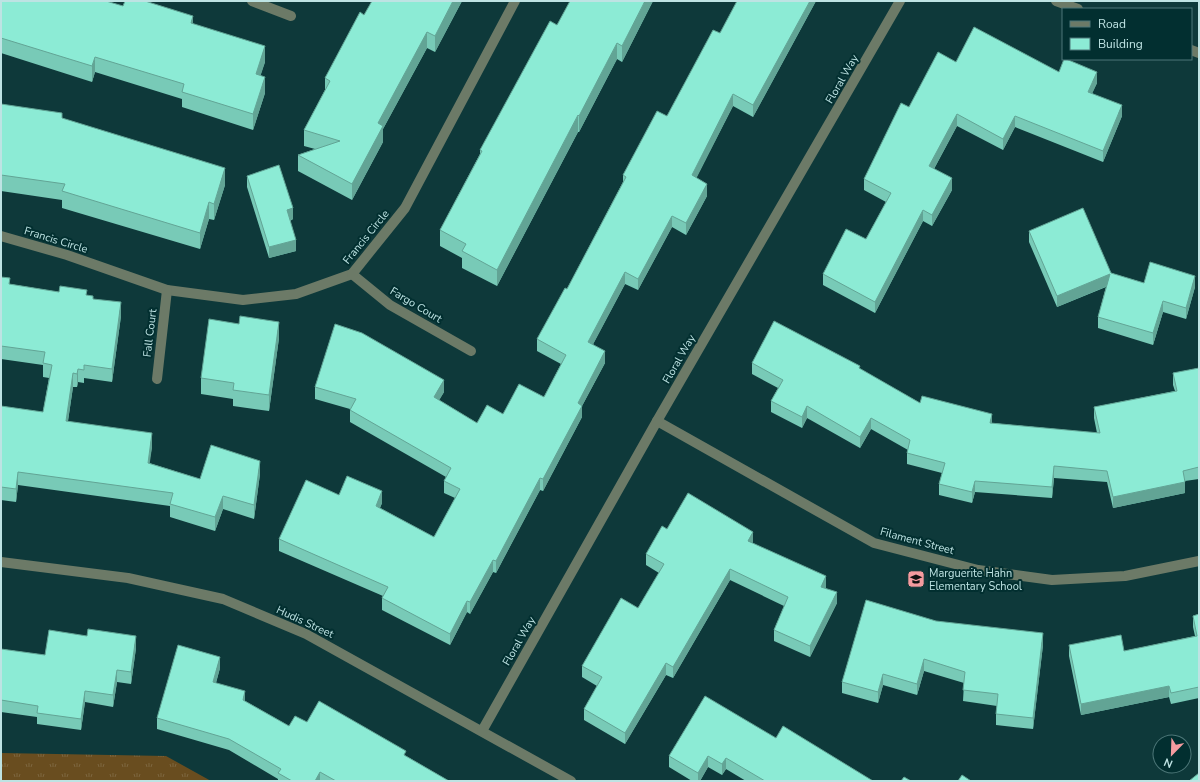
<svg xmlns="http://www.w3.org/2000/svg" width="1200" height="782" viewBox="0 0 1200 782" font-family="'Nunito Sans',sans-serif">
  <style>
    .grass { fill: url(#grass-tufts) }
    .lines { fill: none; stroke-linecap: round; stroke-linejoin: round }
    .minor { stroke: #6c7a67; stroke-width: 10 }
    .wall { fill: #78cab7 }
    .shaded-wall { fill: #62a495 }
    .building { fill: #8cebd5; stroke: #62a495 }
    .labels { text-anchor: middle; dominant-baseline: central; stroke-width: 4; stroke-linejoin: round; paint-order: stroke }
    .street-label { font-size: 11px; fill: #bee3e3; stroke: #022f30 }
    .poi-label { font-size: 11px; fill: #bee3e3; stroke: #022f30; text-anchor: start }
  </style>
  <defs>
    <pattern id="grass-tufts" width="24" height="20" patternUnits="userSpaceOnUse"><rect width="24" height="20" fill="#694d1f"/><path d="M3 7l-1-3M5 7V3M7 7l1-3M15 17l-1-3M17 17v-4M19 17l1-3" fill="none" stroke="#7d663f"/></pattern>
  </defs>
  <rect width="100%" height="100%" fill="#0e393a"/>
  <path class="grass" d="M1 753 166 756 211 781H1Z"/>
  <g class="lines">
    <g class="minor">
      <path d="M252 1 291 16"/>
      <path d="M1056 1 1078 9"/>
      <path d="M1191 50 1199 53"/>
      <path d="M1 236 67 255 167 290 243 300 296 294 352 274 405 208 515 1"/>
      <path d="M352 274 390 305 471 351"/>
      <path d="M157 379 167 290"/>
      <path d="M657 421 874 543 978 570 1052 580 1125 576 1199 561"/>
      <path d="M1 562 128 578 223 599 306 634 571 781"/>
      <path d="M482 731 657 421 900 1"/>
    </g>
  </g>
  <g class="wall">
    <path d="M1 1 123 6 193 24 265 62 260 76 265 93 253 130 182 107V99L95 72 92 82 1 53Z"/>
    <path d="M462 1 435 52 427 48 383 129V142L352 200 298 171V155L315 149 304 146V130L325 90V78L364 15Z"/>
    <path d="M653 1 622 62 617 59 579 132H578L497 286 462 268V258L440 246V230L480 154V150L557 25Z"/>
    <path d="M816 1 753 117 733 106 696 178 707 196 686 235 672 227 638 290 625 284 593 344 605 363 582 406V417L543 491 540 490 496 573 493 572 470 614 467 612 450 645 382 610V598L383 596 279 551V539L339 495 382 503 380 508 434 537 455 498 444 493V481L446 477 350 422V409L315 399V387L444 392 439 400 477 423 503 414 544 397 561 364 537 351V339L567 289 623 182V175L667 116 720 33Z"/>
    <path d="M956 62 1059 72 1097 83 1092 93 1122 116 1103 162 1015 127 1003 150 957 126 934 169 952 190 932 226 923 221 875 313 823 285V274L866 239 886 202 864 190V179L909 107Z"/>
    <path d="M1 104 62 118 225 185 214 220 209 219 200 249 62 208V200L1 191Z"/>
    <path d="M247 176 293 219 290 221 296 251 269 258 247 187Z"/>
    <path d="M1029 231 1111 273 1144 283 1195 287 1186 319 1163 312 1153 345 1098 328V317L1106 287 1057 307 1029 242Z"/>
    <path d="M1 277 10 284 59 292 87 295 121 316 112 382 84 378V383L78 382 77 387H73L68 421 152 447 149 463 200 479 260 474 254 519 223 509 215 531 170 517V506L18 485 16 502 1 500V406L43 412 49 378 43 377V365L1 359Z"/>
    <path d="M239 324 279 338 269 411 233 406V399L201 394V378Z"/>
    <path d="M752 363 860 369 920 403 992 423 1097 433 1094 418V407L1175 391 1173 385V373L1199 368V479L1185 481V493L1113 508 1107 482 1054 478 1052 498 975 492 972 503 939 495V484L942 473 907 464V453L908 450 871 429 860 448 807 418 802 428 771 412V401L778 388 752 374Z"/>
    <path d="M667 529 753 543 826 588V589L837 603 810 657 774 641V630L784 606 730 580 673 678 666 675 625 744 584 720V709L597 686 582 677V666L638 608 659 573 646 565V554Z"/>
    <path d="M1199 614V698L1171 704 1169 697 1081 715 1069 656V645L1124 651 1195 636 1193 627V616Z"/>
    <path d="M936 621 1043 645 1033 729 996 725V714L997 706 963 701 964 683 924 671 917 695 883 685 878 703 842 693V682Z"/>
    <path d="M136 648 131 684 117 682 113 707 85 702 81 730 37 724V717L1 712V649L45 655Z"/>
    <path d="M220 668 216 683 245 701 289 726 307 722 406 756 449 781H278V779L229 750 157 729V718Z"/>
    <path d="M776 738 873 781H746L726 769 722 775 708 767 700 781H692L669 767V756Z"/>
  </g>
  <g class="shaded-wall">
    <path d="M453 1H462L435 52V36Z"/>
    <path d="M645 1H653L622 62V46Z"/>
    <path d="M810 1H816L753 117V105Z"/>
    <path d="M193 16V31L191 23Z"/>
    <path d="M427 32V48L383 129V142L352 200V184L378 123Z"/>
    <path d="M617 43V59L579 132V116Z"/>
    <path d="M265 46V62L256 90V74Z"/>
    <path d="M95 57V72L92 82V66Z"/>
    <path d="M1097 72V83L1088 103V92Z"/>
    <path d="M265 77V93L253 130V114Z"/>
    <path d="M733 94V106L692 187V175Z"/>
    <path d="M1122 105V116L1103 162V151Z"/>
    <path d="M957 114V126L929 178V166Z"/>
    <path d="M578 115V132L497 286V270Z"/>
    <path d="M1015 116V127L1003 150V139Z"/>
    <path d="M225 168V185L214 220V204Z"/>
    <path d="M952 178V190L932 226V215Z"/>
    <path d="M707 184V196L686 235V223Z"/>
    <path d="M209 202V219L200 249V233Z"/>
    <path d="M293 208V219L287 222V210Z"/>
    <path d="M923 210V221L875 313V302Z"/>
    <path d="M672 216V227L638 290V279Z"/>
    <path d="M296 240V251L269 258V247Z"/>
    <path d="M625 272V284L588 354V342Z"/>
    <path d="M1110 274V285L1057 307V296Z"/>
    <path d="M1195 276V287L1186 319V308Z"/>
    <path d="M1163 301V312L1153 345V333Z"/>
    <path d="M121 302V316L112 382V369Z"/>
    <path d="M279 322V338L269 411V395Z"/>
    <path d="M605 351V363L582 406V417L543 491V479L578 403Z"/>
    <path d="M78 369V382L77 387V374Z"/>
    <path d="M73 373V387L66 434V421Z"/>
    <path d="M444 380V392L434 409V397Z"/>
    <path d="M807 406V418L802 428V417Z"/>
    <path d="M992 414V425L990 423Z"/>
    <path d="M871 418V429L860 448V437Z"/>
    <path d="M152 433V447L148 476V463Z"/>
    <path d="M260 461V474L254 519V505Z"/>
    <path d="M1054 466V478L1052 498V487Z"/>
    <path d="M18 472V485L16 502V489Z"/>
    <path d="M540 478V490L496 573V561Z"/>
    <path d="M975 481V492L972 503V492Z"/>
    <path d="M1185 482V493L1113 508V497Z"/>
    <path d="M382 491V503L376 517V506Z"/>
    <path d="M223 496V509L215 531V517Z"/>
    <path d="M753 532V543L748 541Z"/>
    <path d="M493 560V572L470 614V602Z"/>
    <path d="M730 569V580L673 678V667Z"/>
    <path d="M826 576V588L821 598V587Z"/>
    <path d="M837 592V603L810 657V646Z"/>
    <path d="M467 601V612L450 645V634Z"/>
    <path d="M1043 633V645L1033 729V718Z"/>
    <path d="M136 636V648L131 684V672Z"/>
    <path d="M220 657V668L213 693V682Z"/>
    <path d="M924 659V671L917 695V684Z"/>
    <path d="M666 663V675L625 744V733Z"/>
    <path d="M117 670V682L113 707V695Z"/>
    <path d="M883 674V685L878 703V692Z"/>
    <path d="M1169 686V697L1081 715V704Z"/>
    <path d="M85 691V702L81 730V719Z"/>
    <path d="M245 691V702L243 700Z"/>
    <path d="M708 756V767L700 781H698V773Z"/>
    <path d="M726 758V769L722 775V764Z"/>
    <path d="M320 772V781H315Z"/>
  </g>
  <g class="building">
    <path d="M1 1H106L123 6 125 1H145L193 16 191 23 265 46 256 74 265 77 253 114 182 92 184 84 95 57 92 66 1 38Z"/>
    <path d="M372 1H453L435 36 427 32 378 123 383 126 352 184 298 155 340 141 304 130 330 81 325 78 360 12 364 15Z"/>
    <path d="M570 1H645L622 46 617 43 579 116 578 115 497 270 462 251 466 244 440 230 482 151 480 150 550 21 557 25Z"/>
    <path d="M737 1H810L753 105 733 94 692 175 707 184 686 223 672 216 638 279 625 272 588 342 605 351 578 403 582 406 543 479 540 478 496 561 493 560 470 602 467 601 450 634 382 598 388 587 279 539 306 480 339 495 347 476 382 491 376 506 434 537 460 489 444 481 451 468 350 410 356 399 315 387 335 324 362 333 444 380 434 397 477 423 487 405 503 414 519 384 544 397 566 355 537 339 565 288 567 289 626 177 623 175 657 111 667 116 713 30 720 33Z"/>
    <path d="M974 27 1059 72 1064 59H1066L1097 72 1088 92 1122 105 1103 151 1015 116 1003 139 957 114 929 166 952 178 932 215 923 210 875 302 823 274 846 229 866 239 891 193 864 179 901 103 909 107 938 52 956 62Z"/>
    <path d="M1 104 62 113V118L225 168 214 204 209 202 200 233 62 191 65 184 1 175Z"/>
    <path d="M279 165 293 208 287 210 296 240 269 247 247 176Z"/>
    <path d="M1083 208 1111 273 1144 283 1150 262 1195 276 1186 308 1163 301 1153 333 1098 317 1110 274 1057 296 1029 231Z"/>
    <path d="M1 277 10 278 9 284 59 292 60 286 87 290 86 295 93 296V299L121 302 112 369 84 365V370L78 369 77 374 73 373 66 421 152 433 148 463 200 479 211 445 260 461 254 505 223 496 215 517 170 504 173 493 18 472 16 489 1 487V406L43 412 52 365 43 363 45 352 1 346Z"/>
    <path d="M240 316 279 322 269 395 233 390 234 383 201 378 209 319 239 324Z"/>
    <path d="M774 321 860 366 859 368 920 403 922 396 992 414 990 423 1100 433 1094 407 1177 391 1173 373 1199 368V467L1183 471 1185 482 1113 497 1107 471 1054 466 1052 487 975 481 972 492 939 484 945 463 907 453 910 440 871 418 860 437 807 406 802 417 771 401 783 380 752 363Z"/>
    <path d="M688 493 753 532 748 541 826 576 821 587 837 592 810 646 774 630 788 597 730 569 673 667 666 663 625 733 584 709 602 677 582 666 621 598 638 608 664 564 646 554 662 526 667 529Z"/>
    <path d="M866 600 936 621 1043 633 1033 718 996 714 998 694 963 690 965 672 924 659 917 684 883 674 878 692 842 682Z"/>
    <path d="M1199 614V687L1171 693 1169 686 1081 704 1069 645 1121 635 1124 651 1197 636 1193 616Z"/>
    <path d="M88 629 136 636 131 672 117 670 113 695 85 691 81 719 37 713 38 706 1 700V649L45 655 49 630 87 636Z"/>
    <path d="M178 645 220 657 213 682 245 691 243 700 289 726 295 716 307 722 319 701 406 751 404 755 449 781H336L320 772 315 781H292L278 773 281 769 229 739 157 718Z"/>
    <path d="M705 696 776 738 783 726 873 781H765L726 758 722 764 708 756 698 773 669 756Z"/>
    <path d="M1199 773V781H1189Z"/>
    <path d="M962 775 971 781H958Z"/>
    <path d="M904 777 911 781H901Z"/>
  </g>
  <defs>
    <symbol id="school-square" viewBox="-11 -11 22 22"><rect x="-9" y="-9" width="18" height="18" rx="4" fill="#f59b9f" stroke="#022f30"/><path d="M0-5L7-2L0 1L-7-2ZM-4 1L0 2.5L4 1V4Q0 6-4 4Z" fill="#111"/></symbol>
  </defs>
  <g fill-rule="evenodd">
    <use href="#school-square" x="906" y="569" width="20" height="20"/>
  </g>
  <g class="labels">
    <g class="street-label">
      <text transform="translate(842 79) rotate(-60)">Floral Way</text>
      <text transform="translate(366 237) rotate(-51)">Francis Circle</text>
      <text transform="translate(56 240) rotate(17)">Francis Circle</text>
      <text transform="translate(416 305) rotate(31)">Fargo Court</text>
      <text transform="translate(150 333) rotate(-83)">Fall Court</text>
      <text transform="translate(679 359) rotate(-60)">Floral Way</text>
      <text transform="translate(917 541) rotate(15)">Filament Street</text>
      <text transform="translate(305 622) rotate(25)">Hudis Street</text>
      <text transform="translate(519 641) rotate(-60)">Floral Way</text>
    </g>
    <g class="poi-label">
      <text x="929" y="573">Marguerite Hahn<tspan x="929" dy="13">Elementary School</tspan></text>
    </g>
  </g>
  <rect width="1200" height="782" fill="none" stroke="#bee3e3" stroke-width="4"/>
  <rect x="1062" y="8" width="130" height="52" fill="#022f30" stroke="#4d7778"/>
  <rect x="1070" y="21" width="20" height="6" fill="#6c7a67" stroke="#4d7778"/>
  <text x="1098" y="28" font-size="12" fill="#bee3e3">Road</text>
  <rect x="1070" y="38" width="20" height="12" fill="#8cebd5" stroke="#4d7778"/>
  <text x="1098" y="48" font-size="12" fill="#bee3e3">Building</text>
  <g transform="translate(1172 754) rotate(203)"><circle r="19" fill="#022f30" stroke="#4d7778"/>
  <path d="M0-3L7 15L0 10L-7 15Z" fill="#f59b9f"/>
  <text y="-6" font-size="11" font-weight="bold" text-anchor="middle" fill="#bee3e3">N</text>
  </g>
</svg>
